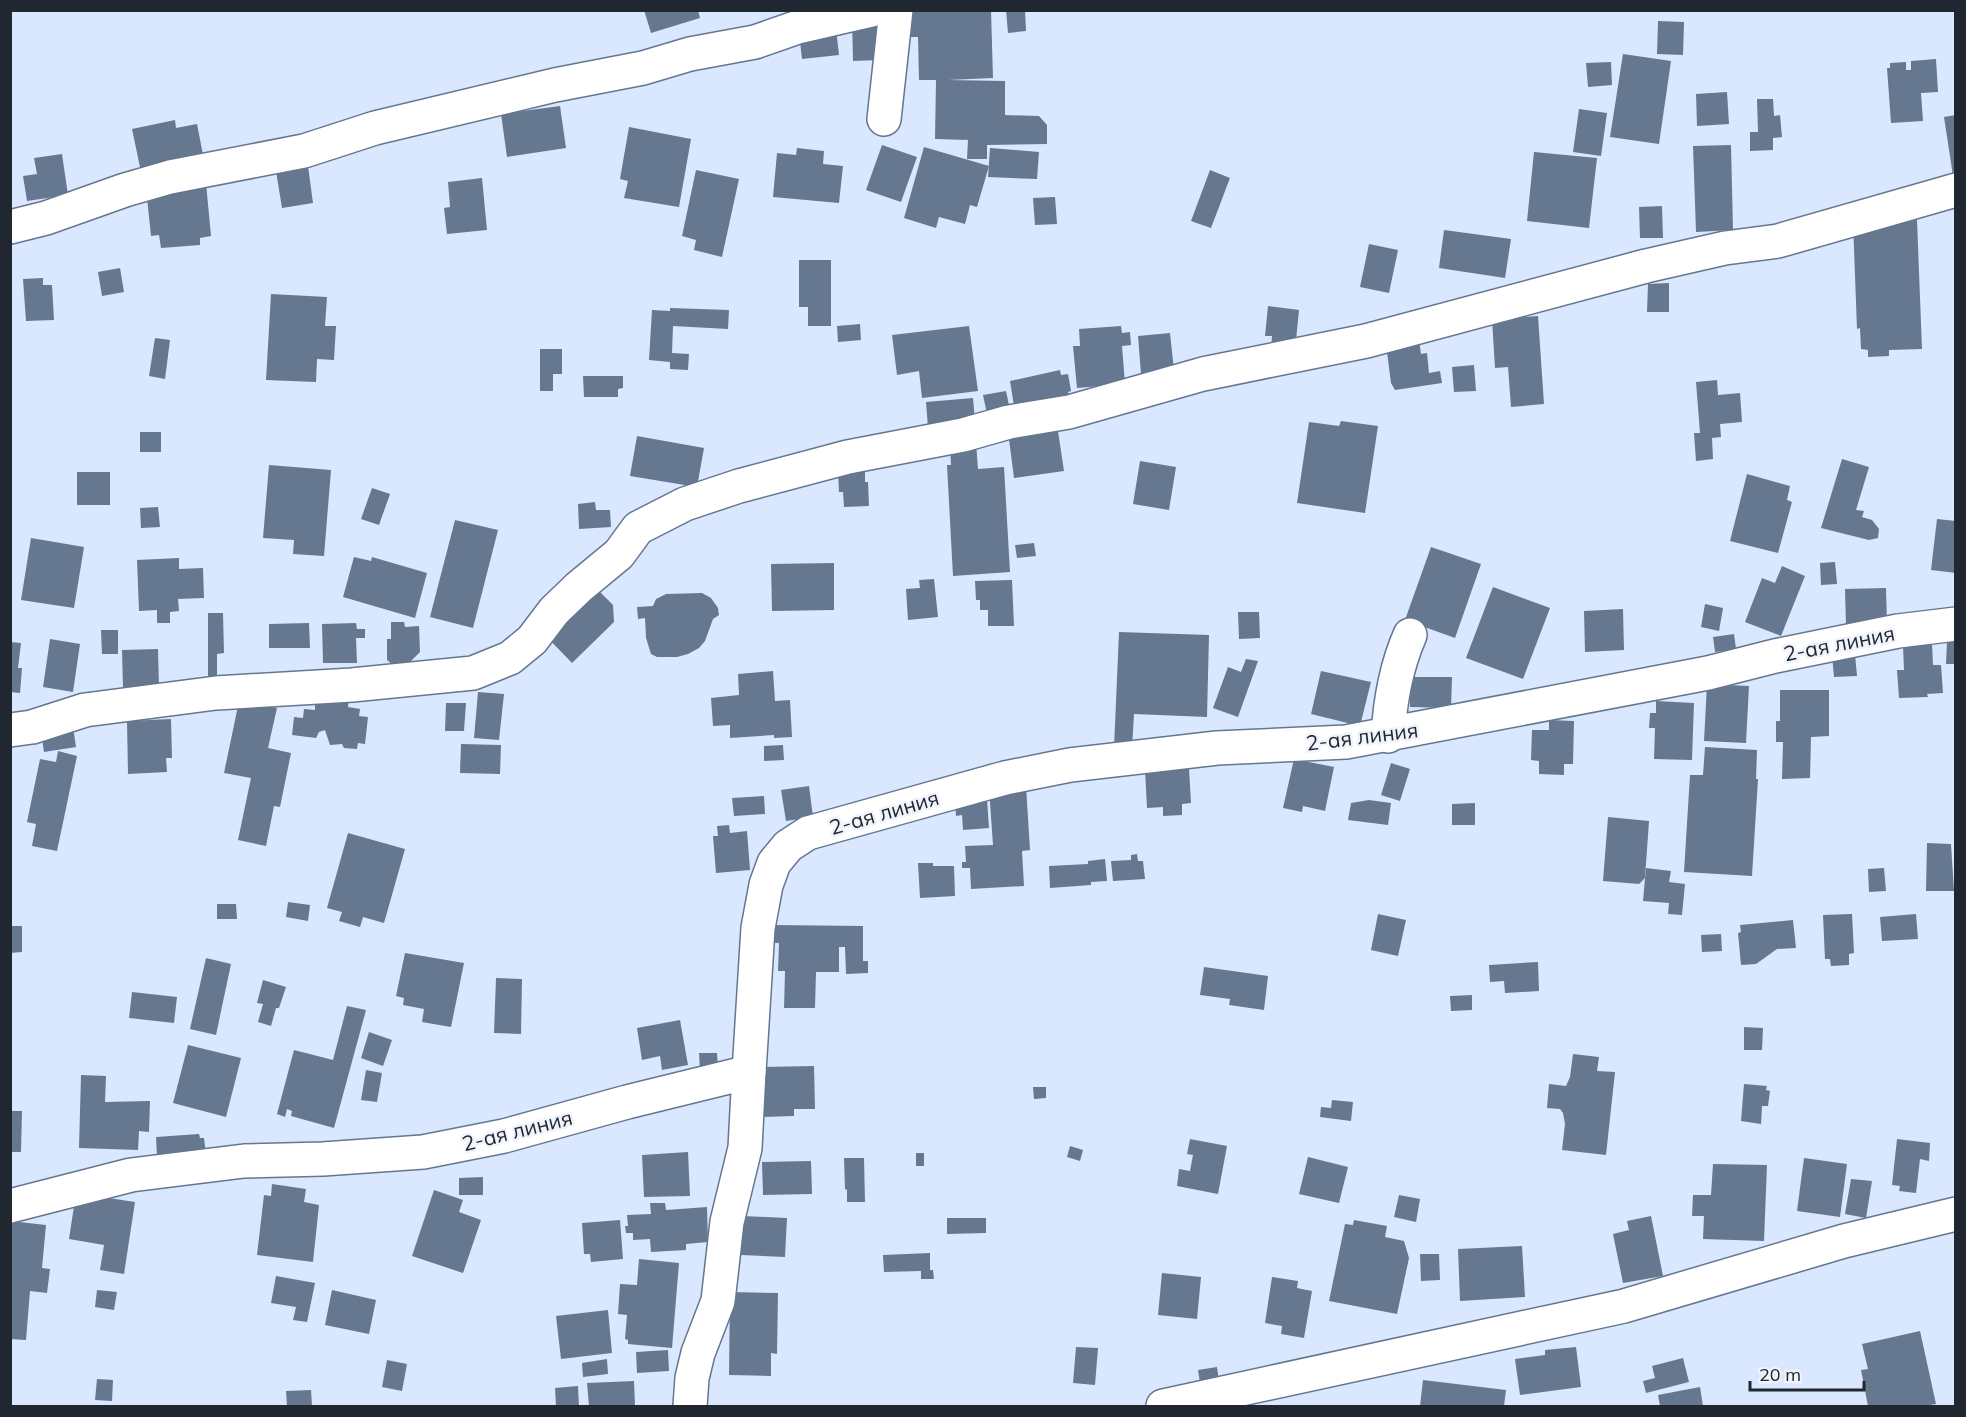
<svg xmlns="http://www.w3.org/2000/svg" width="1966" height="1417" viewBox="0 0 1966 1417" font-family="Mulish,sans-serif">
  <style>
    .building { fill: #667790 }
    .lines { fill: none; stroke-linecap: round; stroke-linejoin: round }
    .minor-casing { stroke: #65768f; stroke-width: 36 }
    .minor { stroke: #fff; stroke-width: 33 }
    .labels { text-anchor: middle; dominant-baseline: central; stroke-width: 5; stroke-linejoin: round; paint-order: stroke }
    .street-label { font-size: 21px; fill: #202731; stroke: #f0f4fa }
  </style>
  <rect width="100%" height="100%" fill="#d9e8ff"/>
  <g class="building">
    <path d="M644 10H698L700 18 651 33Z"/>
    <path d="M905 10H991L993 78 948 80 1005 81V115L1039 116 1047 125V144L987 145V159H967L968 140 935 139 936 80H919L918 37H906Z"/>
    <path d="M1006 10H1025L1026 31 1008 33Z"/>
    <path d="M877 18 878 60 853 61 852 19Z"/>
    <path d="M1658 21 1684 22 1683 55 1657 54Z"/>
    <path d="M836 29 839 55 802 59 799 33Z"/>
    <path d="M1623 54 1671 61 1659 144 1610 137Z"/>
    <path d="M1936 59 1938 92 1921 93 1923 121 1891 123 1887 68H1890V63L1906 62V70H1911V61Z"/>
    <path d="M1611 62 1612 85 1588 87 1586 63Z"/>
    <path d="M1727 92 1729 124 1697 126 1696 94Z"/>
    <path d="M1757 99H1773L1774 116 1780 115 1782 137 1773 138V150L1750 151V132H1758Z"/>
    <path d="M560 106 566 148 507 157 501 114Z"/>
    <path d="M1579 109 1607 113 1601 156 1573 152Z"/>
    <path d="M1956 115V175L1953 176 1944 117Z"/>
    <path d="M175 120 176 128 197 124 204 160 141 172 132 129Z"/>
    <path d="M629 127 691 139 679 207 624 198 628 181 620 179Z"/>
    <path d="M882 145 917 157 901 202 866 190Z"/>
    <path d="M1731 145 1733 230 1696 232 1693 146Z"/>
    <path d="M924 147 989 166 977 207 970 205 965 224 939 217 936 228 904 218Z"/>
    <path d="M797 148 824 151 823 164 843 166 839 203 773 197 777 153 796 155Z"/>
    <path d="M990 148 1039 152 1037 179 988 177Z"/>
    <path d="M1534 152 1597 158 1589 228 1527 221Z"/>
    <path d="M62 154 68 195 27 201 23 176 37 174 34 158Z"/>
    <path d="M308 166 313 203 282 208 276 171Z"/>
    <path d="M696 170 739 179 722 257 694 250 696 240 682 236Z"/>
    <path d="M1210 170 1230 178 1211 228 1191 221Z"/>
    <path d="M482 178 487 230 447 234 444 208 450 207 448 182Z"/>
    <path d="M206 183 211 236 200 238V245L161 248 159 235 151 236 146 188Z"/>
    <path d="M1055 197 1057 224 1035 225 1033 198Z"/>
    <path d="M1662 206 1663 238H1640L1639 207Z"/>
    <path d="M1917 220 1922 349 1889 350V356L1868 357V350L1861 349 1860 328 1857 329 1853 222Z"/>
    <path d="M1444 230 1511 239 1505 278 1439 268Z"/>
    <path d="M1369 244 1398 250 1389 293 1360 287Z"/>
    <path d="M799 260H831V326H808V307H799Z"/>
    <path d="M120 268 124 292 102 296 98 272Z"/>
    <path d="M43 278V285H52L54 320 26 321 23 279Z"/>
    <path d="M1669 283V312H1647L1648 284Z"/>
    <path d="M271 294 327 297 325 326H336L334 360 317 359 316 382 266 380Z"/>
    <path d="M1268 306 1299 310 1296 340 1291 339 1289 351 1271 349 1272 336H1265Z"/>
    <path d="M670 308 729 310 728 329 673 326 672 353 689 354 688 370 670 369V362L649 360 652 310 670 311Z"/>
    <path d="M1538 316 1544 404 1511 407 1508 367 1495 368 1492 319Z"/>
    <path d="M860 324 861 340 838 342 837 326Z"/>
    <path d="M969 326 978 391 922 398 919 371 897 375 892 335Z"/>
    <path d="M1121 326 1122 333 1130 332 1131 345 1122 346 1125 384 1077 388 1073 346H1080L1079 329Z"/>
    <path d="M1170 333 1174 370 1141 374 1138 336Z"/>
    <path d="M155 338 170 340 165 379 149 376Z"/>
    <path d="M1419 340 1421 354 1427 353 1429 373 1440 371 1442 383 1395 390 1391 383 1386 344Z"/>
    <path d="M540 349H562V374H553V391H540Z"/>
    <path d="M1474 365 1476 391 1454 392 1452 367Z"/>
    <path d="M1060 370 1061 375 1068 374 1071 391 1068 392 1070 396 1014 406 1010 381Z"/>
    <path d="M583 376H623V388L618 389V397H584Z"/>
    <path d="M1717 380 1718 395 1740 393 1742 422 1720 424 1721 437 1712 438 1713 459 1696 461 1694 433H1700L1696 382Z"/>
    <path d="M1006 391 1010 410 987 414 983 395Z"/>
    <path d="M973 398 975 421 928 428 926 402Z"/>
    <path d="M1341 421 1378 426 1365 513 1297 503 1309 422 1339 426Z"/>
    <path d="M1058 431 1064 471 1014 478 1009 439Z"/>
    <rect x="140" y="432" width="21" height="20"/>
    <path d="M637 436 704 448 697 487 630 476Z"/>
    <path d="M976 443 978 469 1004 467 1010 572 953 576 947 465H951L950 444Z"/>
    <path d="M1842 459 1869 467 1856 510 1864 511 1862 517 1872 520 1879 529 1878 538 1869 540 1821 528Z"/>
    <path d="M1140 461 1176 467 1169 510 1133 504Z"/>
    <path d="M269 465 331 470 324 556 293 554 294 540 263 538Z"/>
    <path d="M865 471V482H868L869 506 844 507 843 492H839L838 472Z"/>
    <rect x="77" y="472" width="33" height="33"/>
    <path d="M1747 474 1790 486 1787 500 1792 502 1778 553 1730 541Z"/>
    <path d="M372 488 390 494 379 525 361 519Z"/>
    <path d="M595 502 596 510H610L611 527 579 529 578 504Z"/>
    <path d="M158 507 160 527 141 528 140 508Z"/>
    <path d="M1937 519 1956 521V573L1931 570Z"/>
    <path d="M455 520 498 530 473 628 430 617Z"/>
    <path d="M31 538 84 547 74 608 21 600Z"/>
    <path d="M1034 543 1036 556 1017 558 1015 545Z"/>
    <path d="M1431 547 1481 564 1455 638 1405 620Z"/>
    <path d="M354 557 371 561 372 557 427 573 415 618 343 597Z"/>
    <path d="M179 558V569L203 568 204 598 178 599 179 611 170 612V623H157V610L139 611 137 560Z"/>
    <path d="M1835 562 1837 584 1821 585 1820 563Z"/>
    <path d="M834 563V610L772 611 771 564Z"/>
    <path d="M1782 566 1805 576 1781 636 1745 622 1762 578 1775 583Z"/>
    <path d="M934 579 938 617 908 620 906 589 920 588 919 580Z"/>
    <path d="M1012 580 1014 626H988V610H980V600H976L975 581Z"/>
    <path d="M591 583 613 605 614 622 572 663 541 631Z"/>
    <path d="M1493 587 1550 608 1523 679 1466 658Z"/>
    <path d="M1886 588 1887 625 1846 626 1845 589Z"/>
    <path d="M702 593 711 598 718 608 719 615 713 619 705 641 699 648 688 654 677 657H657L651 654 646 638 645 618 638 619 637 607 653 606 656 599 666 594Z"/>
    <path d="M1705 604 1723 608 1719 631 1701 627Z"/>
    <path d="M1623 609 1624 650 1585 652 1584 611Z"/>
    <path d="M1238 612H1259L1260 638 1239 639Z"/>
    <path d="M208 613H223L224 653 217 654V680H208Z"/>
    <path d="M391 622H404L405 627 419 626 420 652 409 663 393 665 387 660V639H391Z"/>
    <path d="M309 623 310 648H269V624Z"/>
    <path d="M356 623 357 629H365V638H356L357 663H323L322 624Z"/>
    <path d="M101 630H118V654H102Z"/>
    <path d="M1119 632 1209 635 1207 717 1134 714 1132 748H1114Z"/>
    <path d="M1734 634 1736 649 1715 652 1713 637Z"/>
    <path d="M50 639 80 644 73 692 43 687Z"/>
    <path d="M1947 641H1956V664H1946Z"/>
    <path d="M10 642 21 643 18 668H22L20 693 10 692Z"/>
    <path d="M1932 644 1933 665H1941L1943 693 1927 694 1928 697 1899 698 1897 670H1904L1903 646Z"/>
    <path d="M158 649 159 687 123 688 122 650Z"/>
    <path d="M1855 654 1857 676 1834 677 1832 655Z"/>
    <path d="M1246 659 1258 661 1238 717 1213 708 1228 667 1241 672Z"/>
    <path d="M773 671 775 701 790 700 792 737 774 738V735L730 738V725L713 726 711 698 739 695 738 674Z"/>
    <path d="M1321 671 1371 682 1360 726 1311 714Z"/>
    <path d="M1410 677H1452L1451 708 1410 707Z"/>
    <path d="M1707 684 1749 686 1746 743 1704 741Z"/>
    <path d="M1780 690H1829V736L1811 737 1810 778 1782 779 1783 742H1776V721H1780Z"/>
    <path d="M478 692 504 694 499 740 474 738Z"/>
    <path d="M349 696 348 707 360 709 359 716 368 717 365 744 358 743 357 749 344 748 342 744 330 745 325 730 319 732 316 738 292 735 294 717 303 718 304 709 315 710V702Z"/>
    <path d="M239 701 277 708 268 748 291 753 280 807 274 806 266 846 238 840 251 778 224 773Z"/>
    <path d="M1656 701 1694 703 1692 760 1654 759 1655 728H1649L1650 713H1656Z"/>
    <path d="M446 703H466L464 731H445Z"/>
    <path d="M171 719 172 758H166L167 772 128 774 127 721Z"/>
    <path d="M1549 720 1574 721 1573 764H1564V775L1539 774V761L1531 760 1532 730H1549Z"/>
    <path d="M73 727 76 747 44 752 41 732Z"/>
    <path d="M461 744 501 745 500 774 460 773Z"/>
    <path d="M783 745 784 760 764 761V746Z"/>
    <path d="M1705 747 1757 750 1756 779H1758L1752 876 1684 872 1690 775H1703Z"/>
    <path d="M58 751 77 756 57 851 32 846 36 824 27 822 40 759 56 762Z"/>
    <path d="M1294 759 1334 767 1325 811 1303 806 1302 812 1283 808Z"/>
    <path d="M1391 763 1410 769 1400 801 1381 795Z"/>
    <path d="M1189 768 1191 803 1182 804V815L1163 816V807L1147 808 1145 769Z"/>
    <path d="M809 786 813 817 786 821 781 790Z"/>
    <path d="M1026 786 1030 850 1022 851 1024 886 971 889 970 868H962V862H966L965 846 993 845 989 788Z"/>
    <path d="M764 796 765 814 734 816 732 798Z"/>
    <path d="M987 799 989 828 963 830 962 815 956 816 955 800Z"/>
    <path d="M1369 800 1391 803 1388 825 1348 820 1351 803Z"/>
    <path d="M1475 803V825H1452V804Z"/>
    <path d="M1608 817 1649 821 1645 878 1639 884 1603 881Z"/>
    <path d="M729 825 730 833 747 831 750 870 716 873 713 836H718L717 826Z"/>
    <path d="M348 833 405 849 384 923 363 917 360 927 339 921 342 912 327 908Z"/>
    <path d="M1927 843 1951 844 1954 891H1926Z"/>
    <path d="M1137 854 1138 861H1143L1145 879 1113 881 1111 861 1131 860V855Z"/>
    <path d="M1105 859 1107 881 1091 882V885L1050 888 1049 866 1088 864V861Z"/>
    <path d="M918 863H933V866H954L955 896 920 898Z"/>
    <path d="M1646 868 1671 871 1669 882 1685 884 1682 915 1668 914 1669 903 1643 901Z"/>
    <path d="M1884 868 1886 891 1869 892 1868 869Z"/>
    <path d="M288 902 310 905 308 921 286 917Z"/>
    <path d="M217 904H236L237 919H217Z"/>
    <path d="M1378 914 1406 920 1398 956 1371 950Z"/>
    <path d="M1852 914 1854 953 1849 954V965L1831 966 1830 959H1825L1823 915Z"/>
    <path d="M1916 914 1918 939 1882 941 1880 917Z"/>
    <path d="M1793 920 1796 948 1777 949 1756 964 1741 965 1738 933 1741 932 1740 925Z"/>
    <path d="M772 925 863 926V961H868V973L846 974 845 947H839V972H816L815 1008H784L785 971H778L779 943H772Z"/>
    <path d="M10 926H22V952L10 953Z"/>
    <path d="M1721 934 1722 951 1702 952 1701 935Z"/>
    <path d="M405 953 464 963 451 1027 422 1022 424 1009 403 1005 404 998 396 996Z"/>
    <path d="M206 958 231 964 216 1035 190 1029Z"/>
    <path d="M1538 962 1539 991 1505 993 1504 981 1490 982 1489 965Z"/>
    <path d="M1204 967 1268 976 1264 1010 1229 1005 1230 999 1200 995Z"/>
    <path d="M496 978 522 979 521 1034 494 1033Z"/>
    <path d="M263 980 286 987 279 1008H276L271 1026 258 1022 263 1004 257 1003Z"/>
    <path d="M132 992 177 997 174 1023 129 1018Z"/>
    <path d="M1472 995V1010L1451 1011 1450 996Z"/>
    <path d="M347 1006 366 1010 334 1128 291 1116 292 1111 287 1109 285 1117 277 1114 294 1050 333 1060Z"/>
    <path d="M680 1020 688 1065 662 1070 660 1056 642 1060 637 1028Z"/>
    <path d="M1744 1027 1763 1028 1762 1050H1744Z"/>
    <path d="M369 1032 392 1040 383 1066 361 1058Z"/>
    <path d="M188 1045 241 1058 226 1117 173 1103Z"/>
    <path d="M699 1053H717L718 1070H700Z"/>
    <path d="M1573 1054 1599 1057 1597 1071 1615 1072 1606 1155 1562 1150 1565 1124 1563 1113 1560 1109 1547 1108 1549 1084 1566 1086 1570 1077Z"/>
    <path d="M814 1066 815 1109H794V1116L761 1117V1067Z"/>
    <path d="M366 1070 382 1073 377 1102 361 1100Z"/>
    <path d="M81 1075 106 1076 105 1102 150 1101 149 1132 139 1131 138 1150 79 1148Z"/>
    <path d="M1744 1084 1767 1086 1766 1090 1770 1091 1768 1106H1762L1761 1124 1741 1121Z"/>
    <path d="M1033 1087H1046V1098L1034 1099Z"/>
    <path d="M1332 1100 1353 1102 1351 1121 1320 1117 1321 1107 1331 1108Z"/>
    <path d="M10 1111H22L21 1152H10Z"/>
    <path d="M199 1134 200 1138H204L206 1154 157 1157 156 1137Z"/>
    <path d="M1190 1139 1227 1146 1218 1194 1177 1186 1179 1169 1190 1171 1193 1155 1187 1154Z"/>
    <path d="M1897 1139 1930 1143 1929 1161 1920 1159 1916 1193 1899 1191 1900 1186 1892 1185Z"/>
    <path d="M1070 1146 1083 1150 1080 1161 1067 1157Z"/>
    <path d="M688 1152 690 1196 644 1197 642 1155Z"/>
    <rect x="916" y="1153" width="8" height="13"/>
    <path d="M1308 1157 1348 1167 1339 1203 1299 1194Z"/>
    <path d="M844 1158H864L865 1202H847V1190L845 1189Z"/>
    <path d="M1804 1158 1847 1164 1840 1217 1797 1211Z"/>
    <path d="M811 1161 812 1194 763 1195 762 1162Z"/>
    <path d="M1713 1164 1767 1165 1764 1241 1703 1239 1704 1216H1692L1693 1195H1711Z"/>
    <path d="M483 1177V1195H459V1178Z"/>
    <path d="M1851 1179 1872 1181 1866 1218 1845 1214Z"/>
    <path d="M272 1184 306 1189 304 1202 319 1205 313 1262 257 1255 264 1195 271 1196Z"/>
    <path d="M434 1190 463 1200 459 1212 481 1220 463 1273 412 1256Z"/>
    <path d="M76 1193 135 1202 124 1274 100 1270 104 1245 69 1239Z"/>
    <path d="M1399 1195 1420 1199 1416 1222 1394 1217Z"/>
    <path d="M650 1203H665L666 1210 707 1207 708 1242 686 1244V1250L651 1252 650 1239 633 1240V1233H626L625 1226H628L627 1215 651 1214Z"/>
    <path d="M743 1216 787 1218 785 1257 741 1255Z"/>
    <path d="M1651 1216 1663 1276 1623 1283 1613 1234 1629 1230 1627 1221Z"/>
    <path d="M947 1218H986V1233L947 1234Z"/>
    <path d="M620 1220 623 1259 591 1262 590 1254H584L582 1223Z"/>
    <path d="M1354 1220 1387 1226 1385 1237 1404 1241 1409 1258 1397 1314 1329 1301 1345 1224 1353 1225Z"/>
    <path d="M10 1221 46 1225 42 1268 50 1269 47 1293 30 1291 26 1340 10 1339Z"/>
    <path d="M1522 1246 1525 1297 1460 1301 1458 1249Z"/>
    <path d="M930 1253V1270H933L934 1279H921V1271L884 1272 883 1255Z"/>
    <path d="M1420 1254H1439L1440 1280 1421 1281Z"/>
    <path d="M639 1259 679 1263 672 1348 628 1344V1340L625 1339 627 1315 618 1314 620 1284 637 1285Z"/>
    <path d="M1162 1273 1201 1277 1197 1319 1158 1315Z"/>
    <path d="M276 1276 315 1283 307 1322 293 1320 296 1307 271 1303Z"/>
    <path d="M1272 1277 1298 1281 1297 1288 1312 1291 1304 1338 1281 1334 1282 1326 1265 1323Z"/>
    <path d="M97 1290 117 1292 114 1310 95 1307Z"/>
    <path d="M332 1290 376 1300 369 1334 325 1325Z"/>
    <path d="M730 1292 778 1293 777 1354 771 1353V1376L729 1375Z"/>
    <path d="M608 1310 612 1353 561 1359 556 1316Z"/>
    <path d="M1920 1331 1936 1404 1923 1406H1868L1861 1370 1868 1369 1862 1344Z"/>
    <path d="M1076 1347 1098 1348 1095 1385 1073 1383Z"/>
    <path d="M1576 1347 1581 1387 1520 1395 1515 1359 1545 1355V1350Z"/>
    <path d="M668 1350 669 1371 637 1373 636 1352Z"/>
    <path d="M1683 1358 1689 1382 1646 1393 1643 1381 1655 1378 1652 1366Z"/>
    <path d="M607 1359 608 1374 583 1377 582 1363Z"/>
    <path d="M387 1360 407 1364 402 1391 382 1387Z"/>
    <path d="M1217 1367 1219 1381 1200 1383 1198 1370Z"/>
    <path d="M97 1379 113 1380 112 1401 95 1400Z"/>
    <path d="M1423 1380 1506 1390 1504 1406H1420Z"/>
    <path d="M634 1381 635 1406H589L587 1383Z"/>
    <path d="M578 1386 579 1406H556L555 1388Z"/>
    <path d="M1700 1387 1703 1406H1660L1658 1395Z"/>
    <path d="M311 1390 312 1406H287L286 1391Z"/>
  </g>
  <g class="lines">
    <defs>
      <g id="minor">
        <path d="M884 119 896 10"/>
        <path d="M10 227 46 218 125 190 170 177 304 151 375 128 555 85 643 68 690 54 755 42 798 27 872 10"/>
        <path d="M10 730 32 727 85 710 216 693 352 685 473 673 510 658 532 640 554 611 579 587 619 554 638 528 685 504 739 486 848 457 963 435 1009 422 1069 412 1203 374 1366 341 1646 266 1725 248 1778 241 1956 190"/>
        <path d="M1388 736C1390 701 1396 667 1410 635"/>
        <path d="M10 1206 131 1175 244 1161 323 1159 423 1152 504 1136 627 1102 749 1072 758 928 766 885 774 863 788 846 808 833 1005 778 1070 765 1217 748 1346 742 1708 673 1775 656 1898 631 1956 624"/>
        <path d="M690 1406 692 1378 698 1353 718 1301 727 1222 745 1148 749 1072"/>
        <path d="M1163 1406 1624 1306 1844 1241 1956 1214"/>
      </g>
    </defs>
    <use href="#minor" class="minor-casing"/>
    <use href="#minor" class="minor"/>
  </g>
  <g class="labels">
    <g class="street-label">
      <text transform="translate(1839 643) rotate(-11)">2-ая линия</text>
      <text transform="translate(1362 736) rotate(-7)">2-ая линия</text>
      <text transform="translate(884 812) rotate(-16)">2-ая линия</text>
      <text transform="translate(517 1130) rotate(-14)">2-ая линия</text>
    </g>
  </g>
  <rect width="1966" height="1417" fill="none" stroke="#202731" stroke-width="24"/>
  <path d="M1750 1381v9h114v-9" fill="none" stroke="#202731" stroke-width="3"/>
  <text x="1759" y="1381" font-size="18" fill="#202731" stroke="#f0f4fa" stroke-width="4.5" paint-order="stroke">20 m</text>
</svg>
